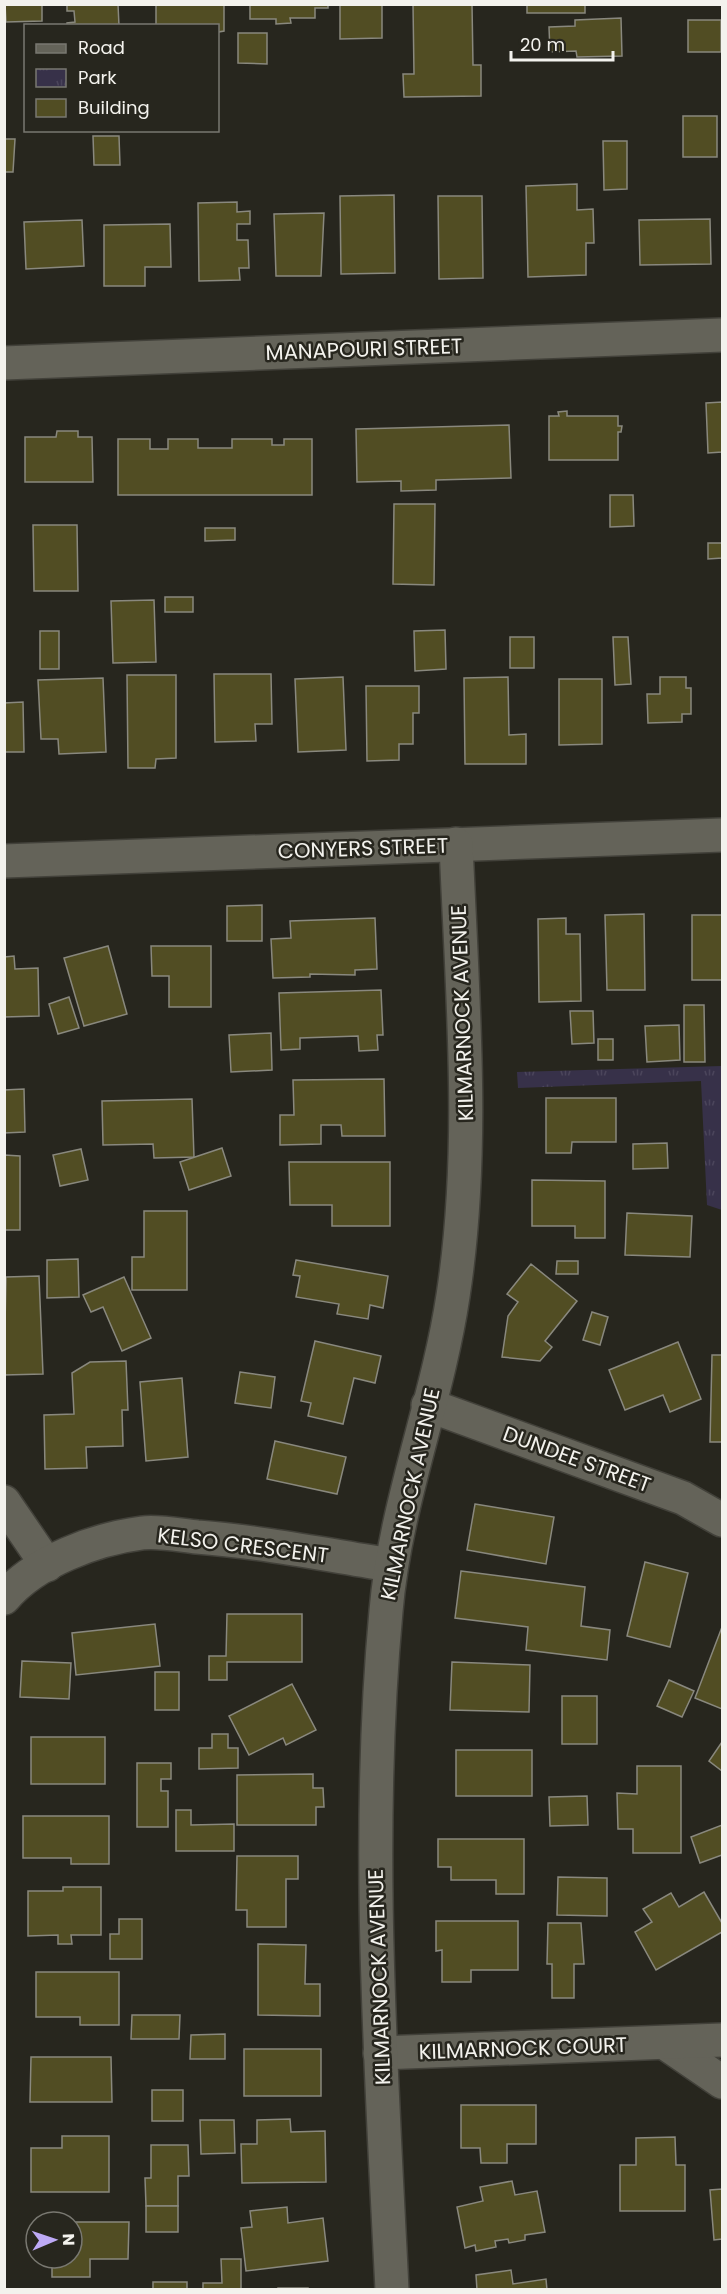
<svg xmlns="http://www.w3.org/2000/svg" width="727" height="2294" viewBox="0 0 727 2294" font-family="Poppins,sans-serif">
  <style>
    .park { fill: url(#park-tufts) }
    .building { fill: #514d23; stroke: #89887e; stroke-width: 1.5 }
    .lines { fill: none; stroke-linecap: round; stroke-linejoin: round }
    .minor-casing { stroke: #42413a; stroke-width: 36 }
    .minor { stroke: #646359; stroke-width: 33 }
    .labels { text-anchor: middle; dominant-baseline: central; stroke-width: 5; stroke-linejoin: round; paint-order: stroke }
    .street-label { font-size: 21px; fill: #f3f2ed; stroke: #27261e }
  </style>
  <defs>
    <pattern id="park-tufts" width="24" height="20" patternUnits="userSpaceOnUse" patternTransform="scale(1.5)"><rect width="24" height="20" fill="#373149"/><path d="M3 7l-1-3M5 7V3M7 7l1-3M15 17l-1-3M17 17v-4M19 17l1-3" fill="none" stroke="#4b455b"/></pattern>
  </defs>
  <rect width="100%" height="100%" fill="#27261e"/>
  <path class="park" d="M722 1066V1210L707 1205 701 1081 518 1088 517 1072Z"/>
  <g class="building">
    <path d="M5 4H42V21L6 22Z"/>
    <path d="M67 4H118L119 26H67V23L75 22 74 11H67Z"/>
    <path d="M156 4H224V31L218 32V26H156Z"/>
    <path d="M250 4H328V8H315V18H290L291 23 276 24V19H250Z"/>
    <path d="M340 4H382V38L340 39Z"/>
    <path d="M413 4H472L473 65H481V96L404 97 403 74H414Z"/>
    <rect x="527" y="4" width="58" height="9"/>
    <path d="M621 18 622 56 577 57 576 51 550 52 549 27 575 26V20Z"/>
    <rect x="688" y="20" width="33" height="32"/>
    <path d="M238 33H267V64L238 63Z"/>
    <rect x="683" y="116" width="34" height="41"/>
    <path d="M93 136H119L120 165H94Z"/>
    <path d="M4 139H15L13 172H4Z"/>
    <path d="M603 141H627V189L604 190Z"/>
    <path d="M577 184V210L593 209 594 243H586V275L528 277 526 186Z"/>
    <path d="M394 195 395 273 341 274 340 196Z"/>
    <path d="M438 196H482L483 278 439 279Z"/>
    <path d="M237 202V212L250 211V224H237V240H248L249 268H239L240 280 199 281 198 203Z"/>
    <path d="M324 213 321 276H276L274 214Z"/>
    <path d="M710 219 711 264 640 265 639 220Z"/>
    <path d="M82 220 84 266 26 269 24 222Z"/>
    <path d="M170 224 171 267H145V286H104V225Z"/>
    <path d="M722 402V452L708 453 706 403Z"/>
    <path d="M567 411V416H618V426H622L621 432H618V460H549V416H559L558 412Z"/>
    <path d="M509 425 511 478 436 480V490L401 491V481L357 482 356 429Z"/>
    <path d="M57 431H78V437H92L93 482H25V437H56Z"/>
    <path d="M118 439H150V449H168V439H198V448H232V439H272V445H284V439H312V495H118Z"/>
    <path d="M610 495H633L634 526 610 527Z"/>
    <path d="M394 504H435L434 585 393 584Z"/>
    <path d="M33 525H77L78 591H34Z"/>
    <path d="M205 528H235V540L205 541Z"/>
    <path d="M708 543H722V558L708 559Z"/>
    <rect x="165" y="597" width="28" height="15"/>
    <path d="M154 600 156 662 113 663 111 601Z"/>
    <path d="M445 630 446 669 415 671 414 631Z"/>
    <rect x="40" y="631" width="19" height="38"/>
    <rect x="510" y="637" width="24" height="31"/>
    <path d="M613 637H628L631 684 615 685Z"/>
    <path d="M214 674H271L272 724H255L256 741 215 742Z"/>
    <path d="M127 675H176V758L156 759 155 768H128Z"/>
    <path d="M343 677 346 750 298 752 295 679Z"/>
    <path d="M508 677 509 735 526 734V764H465L464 678Z"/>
    <path d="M660 677H686V688H691V714H682V722L648 723 647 694H660Z"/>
    <path d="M103 678 106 752 59 754 58 739H41L38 680Z"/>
    <path d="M559 679H602V744L559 745Z"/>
    <path d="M366 686H419V713H413V744H399V760L367 761Z"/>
    <path d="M23 702 24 752H4V703Z"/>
    <path d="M262 905V941H227V906Z"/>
    <path d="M644 914 645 990H607L605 915Z"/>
    <rect x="692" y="915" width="30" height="65"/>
    <path d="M375 918 377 969 355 970V975L310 974V977L273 978 271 939 291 938 290 921Z"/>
    <path d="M566 918V934H580L581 1001 539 1002 538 919Z"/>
    <path d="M108 946 127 1014 84 1026 64 958Z"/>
    <path d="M151 946H211V1007H169V976H152Z"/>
    <path d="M14 956 15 969 38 968 39 1016 4 1017V957Z"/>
    <path d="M381 990 383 1035H377L378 1050 359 1051 358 1036 300 1038V1049L281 1050 279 993Z"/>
    <path d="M69 997 79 1028 58 1034 49 1004Z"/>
    <path d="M684 1005H704L705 1062H684Z"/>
    <path d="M570 1011H593L594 1043 572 1044Z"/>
    <path d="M679 1025 680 1060 647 1062 645 1026Z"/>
    <path d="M271 1033 272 1070 231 1072 229 1035Z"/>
    <rect x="598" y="1039" width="15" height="21"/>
    <path d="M384 1079 385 1136H342L341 1125H321V1144L280 1145V1115H294L293 1080Z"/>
    <path d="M24 1089 25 1132 4 1133V1090Z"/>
    <path d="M546 1098H616V1142H572L571 1153H546Z"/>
    <path d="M192 1099 194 1157 154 1158 153 1144 103 1145 102 1101Z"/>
    <path d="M667 1143 668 1168 633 1169V1144Z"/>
    <path d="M222 1148 231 1176 189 1190 180 1162Z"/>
    <path d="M81 1149 88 1180 60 1186 53 1155Z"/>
    <path d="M4 1155 20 1156V1230H4Z"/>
    <path d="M289 1162H390V1226H332V1205H290Z"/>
    <path d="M532 1180 605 1181V1238H575V1226H532Z"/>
    <path d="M144 1211H187V1290H132V1257H144Z"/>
    <path d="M627 1213 692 1216 690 1257 625 1255Z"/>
    <path d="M78 1259 79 1297 47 1298V1260Z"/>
    <path d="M296 1260 388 1276 383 1308 370 1305 368 1319 337 1314 339 1304 296 1297 300 1276 293 1275Z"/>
    <path d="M557 1261H578V1274H556Z"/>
    <path d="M531 1264 577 1301 545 1341 552 1347 540 1361 502 1357 508 1316 518 1302 507 1294Z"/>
    <path d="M39 1276 43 1374 4 1375 6 1277Z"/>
    <path d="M124 1277 151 1338 122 1351 103 1307 91 1312 83 1295Z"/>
    <path d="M592 1312 608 1317 600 1345 583 1340Z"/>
    <path d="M315 1341 381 1356 375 1383 354 1378 343 1424 308 1416 311 1403 301 1401Z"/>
    <path d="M678 1342 701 1399 670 1412 663 1395 625 1410 609 1370Z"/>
    <path d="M712 1355H722V1442H710Z"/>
    <path d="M126 1361 128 1410H122L123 1446 86 1447 87 1468 45 1469 44 1415 74 1414 72 1373 90 1362Z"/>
    <path d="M240 1372 275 1377 271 1408 235 1403Z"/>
    <path d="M182 1378 188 1457 146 1461 140 1382Z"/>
    <path d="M275 1441 346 1457 337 1494 267 1479Z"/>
    <path d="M475 1504 554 1517 546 1564 467 1550Z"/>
    <path d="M645 1562 688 1573 670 1647 627 1636Z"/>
    <path d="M461 1571 585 1587 581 1626 610 1630 607 1660 526 1650 528 1627 455 1618Z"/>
    <path d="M227 1614H302V1662H227V1680H209V1656H226Z"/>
    <path d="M155 1624 160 1666 76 1675 72 1633Z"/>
    <path d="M722 1627V1709L695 1698Z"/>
    <path d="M22 1661 71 1663 69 1699 20 1697Z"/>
    <path d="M452 1662 530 1665 529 1712 450 1710Z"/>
    <rect x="155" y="1672" width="24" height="38"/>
    <path d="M669 1680 694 1691 682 1717 657 1706Z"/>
    <path d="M292 1684 316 1730 286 1745 283 1738 249 1755 229 1716Z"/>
    <rect x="562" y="1696" width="35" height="48"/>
    <path d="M212 1734H228V1748H238V1768L199 1769V1748H212Z"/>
    <rect x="31" y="1737" width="74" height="47"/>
    <path d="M722 1742V1771L709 1761Z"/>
    <rect x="456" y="1750" width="76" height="46"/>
    <path d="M137 1763H171V1779H161V1791H168V1827H137Z"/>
    <path d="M637 1766H681V1853H633V1829H618L617 1793 637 1794Z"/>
    <path d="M313 1774V1788H323L324 1807H316V1825H237V1775Z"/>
    <path d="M587 1796 588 1825 550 1826 549 1797Z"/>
    <path d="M176 1810H191V1825L234 1824V1851H176Z"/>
    <path d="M23 1816H109V1864H71V1858H23Z"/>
    <path d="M722 1825V1855L700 1863 691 1837Z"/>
    <path d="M438 1839H524V1894H496V1880H451V1867H438Z"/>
    <path d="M237 1856H298V1879H286V1927H247V1910H236Z"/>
    <path d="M558 1877 607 1878V1916L557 1915Z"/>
    <path d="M63 1887H101V1935H71L72 1944H58V1935L28 1936V1891H63Z"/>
    <path d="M704 1892 722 1923V1932L656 1970 635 1932 652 1922 643 1909 671 1893 679 1907Z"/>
    <path d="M119 1919H142V1959H110V1934H119Z"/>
    <path d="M436 1921H518V1970H471V1982H442V1950L436 1951Z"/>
    <path d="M548 1923H581L584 1964H574V1998H552V1964H547Z"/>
    <path d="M258 1944 306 1945 305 1984H320V2016L258 2015Z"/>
    <path d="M36 1972H119V2025H80V2017H36Z"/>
    <path d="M132 2015H180L179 2039H131Z"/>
    <path d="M225 2034V2059H190L191 2035Z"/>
    <rect x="244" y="2049" width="77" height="47"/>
    <path d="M31 2057H111L112 2102H30Z"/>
    <rect x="152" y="2090" width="31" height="31"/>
    <path d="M461 2105H536V2144H507V2163H481L480 2148H461Z"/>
    <path d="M290 2119 291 2132 325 2131 326 2182 242 2183 241 2144H257V2120Z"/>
    <path d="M200 2120H234L235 2153 201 2154Z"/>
    <path d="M62 2136H109V2192H31V2148H62Z"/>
    <path d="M675 2137 676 2165H685V2211H620V2165H636V2138Z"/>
    <path d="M151 2145H188L189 2176H178V2206H146L145 2178H151Z"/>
    <path d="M512 2181 515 2195 537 2191 545 2232 525 2235V2240L509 2243 508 2239 495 2241 496 2247 476 2251 475 2245 465 2248 457 2207 483 2201 480 2187Z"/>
    <path d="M722 2189V2239L714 2240 710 2190Z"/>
    <rect x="146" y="2206" width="32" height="26"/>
    <path d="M287 2207 288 2223 323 2218 328 2261 246 2271 241 2228 252 2227 250 2211Z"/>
    <path d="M72 2222H129L128 2259H90V2277H52V2258H72Z"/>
    <path d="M221 2259H241V2290H203V2283H222Z"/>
    <path d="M511 2270 513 2284 546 2279 547 2290H477L476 2275Z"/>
    <rect x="153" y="2282" width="34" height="8"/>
    <rect x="278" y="2288" width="30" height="2"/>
  </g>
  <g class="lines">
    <defs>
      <g id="minor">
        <path d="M4 363 722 335"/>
        <path d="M4 861 722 835"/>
        <path d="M428 1405 683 1498 722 1520"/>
        <path d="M4 1502 47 1565"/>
        <path d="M4 1598C35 1561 96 1539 142 1533 159 1531 179 1535 197 1537 262 1542 327 1555 391 1565"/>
        <path d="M665 2043 722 2082"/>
        <path d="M380 2053 722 2040"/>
        <path d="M392 2290C381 2064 365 1836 386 1611 395 1504 437 1402 453 1296 476 1147 462 994 456 844"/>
      </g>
    </defs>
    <use href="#minor" class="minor-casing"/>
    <use href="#minor" class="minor"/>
  </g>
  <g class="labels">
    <g class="street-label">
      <text transform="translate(364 349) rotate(-2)">MANAPOURI STREET</text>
      <text transform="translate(363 848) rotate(-2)">CONYERS STREET</text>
      <text transform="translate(462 1013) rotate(-92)">KILMARNOCK AVENUE</text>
      <text transform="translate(577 1459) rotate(20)">DUNDEE STREET</text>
      <text transform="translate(410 1494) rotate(-78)">KILMARNOCK AVENUE</text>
      <text transform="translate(243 1545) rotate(7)">KELSO CRESCENT</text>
      <text transform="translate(379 1977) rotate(-92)">KILMARNOCK AVENUE</text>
      <text transform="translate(523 2048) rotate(-2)">KILMARNOCK COURT</text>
    </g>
  </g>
  <rect width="727" height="2294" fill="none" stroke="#f3f2ed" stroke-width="12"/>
  <rect x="24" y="24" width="195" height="108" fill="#27261e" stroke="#797871" stroke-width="1.5"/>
  <rect x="36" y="44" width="30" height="9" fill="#646359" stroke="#797871" stroke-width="1.5"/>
  <text x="78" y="54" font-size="18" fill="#f3f2ed">Road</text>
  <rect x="36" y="69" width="30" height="18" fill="url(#park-tufts)" stroke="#797871" stroke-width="1.5"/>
  <text x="78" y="84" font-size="18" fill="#f3f2ed">Park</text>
  <rect x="36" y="99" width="30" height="18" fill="#514d23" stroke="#797871" stroke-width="1.5"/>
  <text x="78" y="114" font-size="18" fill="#f3f2ed">Building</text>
  <g transform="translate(54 2240) rotate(88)"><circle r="28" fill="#27261e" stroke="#797871" stroke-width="1.5"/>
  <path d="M0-4.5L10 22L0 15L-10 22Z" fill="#bda9f5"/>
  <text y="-9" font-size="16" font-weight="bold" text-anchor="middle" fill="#f3f2ed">N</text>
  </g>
  <path d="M511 51v9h102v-9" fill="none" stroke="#f3f2ed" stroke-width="3"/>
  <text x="520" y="51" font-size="18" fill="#f3f2ed" stroke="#27261e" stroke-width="4.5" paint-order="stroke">20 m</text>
</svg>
